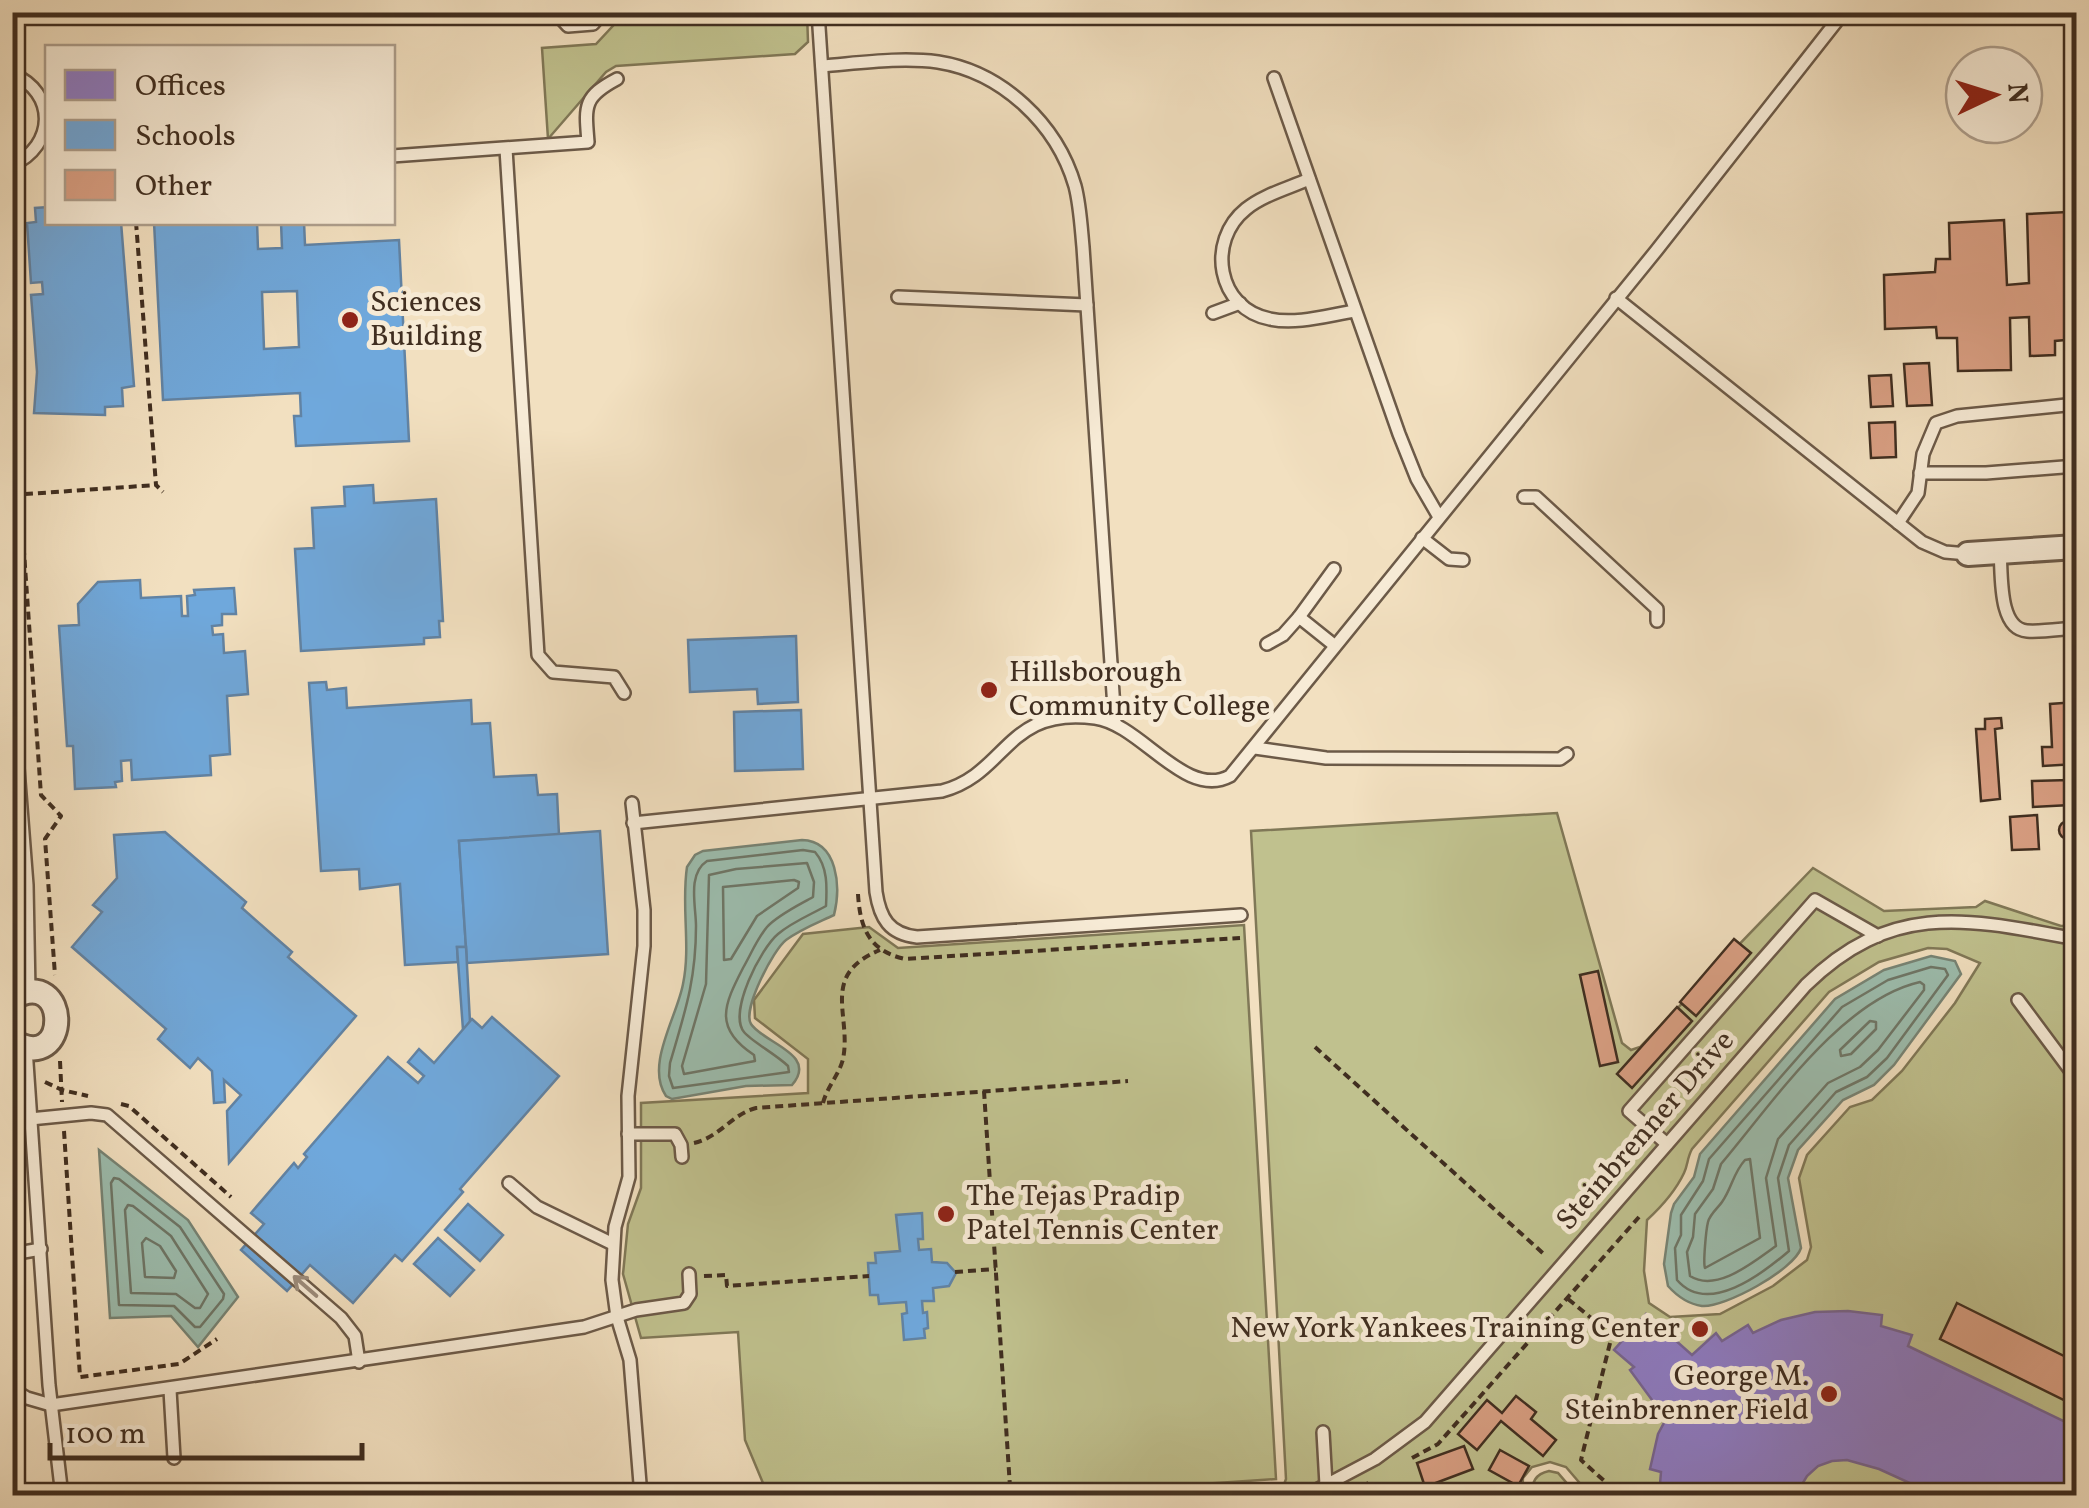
<svg xmlns="http://www.w3.org/2000/svg" width="2089" height="1508" viewBox="0 0 2089 1508" font-family="Vollkorn,serif">
  <style>
    .green { fill: #c0c18e; stroke: #807857; stroke-width: 2.5; fill-rule: evenodd }
    .water { fill: #9cbdae; stroke: #778475; stroke-width: 2.5 }
    .offices { fill: #8e7cc3; stroke: #776592; stroke-width: 2.5 }
    .schools { fill: #6fa8dc; stroke: #6183a4; stroke-width: 2.5; fill-rule: evenodd }
    .lines { fill: none; stroke-linecap: round; stroke-linejoin: round }
    .shore { stroke: #6e7667; stroke-width: 2.5 }
    .building { fill: #d99f83; stroke: #402e20; stroke-width: 2.5 }
    .service-casing { stroke: #6c5a48; stroke-width: 16 }
    .minor-casing { stroke: #6c5a48; stroke-width: 28 }
    .path { stroke: #402e20; stroke-width: 4; stroke-dasharray: 8 5; stroke-linecap: butt }
    .service { stroke: #f7ebd6; stroke-width: 11 }
    .minor { stroke: #f7ebd6; stroke-width: 22 }
    .oneway { stroke: #9c8c7b }
    .poi-dot { fill: #8f2418; stroke: #f7ebd6; stroke-width: 4 }
    .labels { text-anchor: middle; dominant-baseline: central; stroke-width: 10; stroke-linejoin: round; paint-order: stroke }
    .poi-label { font-size: 30px; fill: #402e20; stroke: #f7ebd6; text-anchor: start }
    .street-label { font-size: 30px; fill: #402e20; stroke: #f7ebd6 }
  </style>
  <rect width="100%" height="100%" fill="#f2e0c0"/>
  <filter id="stains"><feTurbulence type="fractalNoise" baseFrequency=".002" numOctaves="4"/><feColorMatrix values="0 0 0 0 .2 0 0 0 0 .09 0 0 0 0 .02 0 0 0 .5 -.17"/></filter>
  <radialGradient id="worn" r=".72"><stop offset=".6" stop-color="#630" stop-opacity="0"/><stop offset="1" stop-color="#630" stop-opacity=".3"/></radialGradient>
  <g class="green">
    <path d="M625 13H807L808 42 795 54 616 66 606 72 548 139 542 48 596 44Z"/>
    <path d="M1557 813 1622 1043 1631 1050 1640 1047 1813 868 1884 911 1976 907 1985 901 2061 926 2076 925V1495H1590L1566 1467 1550 1462 1532 1467 1523 1478 1522 1495H1277V1489L1283 1487 1286 1479 1251 831ZM1928 948 1947 949 1980 963 1955 1003 1902 1071 1872 1100 1850 1107 1807 1155 1799 1178 1811 1247 1807 1260 1773 1286 1720 1314 1670 1317 1649 1303 1644 1271 1647 1220C1660 1208 1676 1190 1684 1173 1688 1165 1687 1158 1692 1149L1829 992 1879 962Z"/>
    <path d="M1244 925 1276 1479 1158 1487V1496L768 1495 745 1440 738 1332 641 1338 623 1274 628 1224 641 1188V1103L808 1093V1059L755 1018 754 1000 803 934 869 927 898 948Z"/>
    <path d="M1549 1471 1558 1473 1577 1495H1532C1532 1482 1535 1474 1549 1471Z"/>
  </g>
  <g class="water">
    <path d="M802 840C838 841 841 887 834 915 817 923 801 929 786 940 773 950 742 1010 751 1024 763 1043 819 1054 792 1085L746 1086 672 1099 666 1096C645 1065 677 1017 683 984 691 946 681 906 687 867L695 855 703 851Z"/>
    <path d="M1931 956 1955 961 1961 974 1894 1065 1874 1085 1843 1100 1798 1150 1788 1178 1801 1248C1794 1270 1724 1308 1702 1306 1688 1304 1677 1296 1668 1286L1664 1264 1671 1213 1674 1204 1694 1177 1700 1154 1835 999 1884 970Z"/>
    <path d="M99 1150 188 1220 238 1297 198 1347 171 1316 110 1318Z"/>
  </g>
  <path class="offices" d="M1848 1311 1882 1315 1881 1326 1912 1335 1908 1346 2076 1427V1496H1938L1879 1469 1847 1460 1832 1461 1818 1466 1807 1476 1795 1496H1659L1661 1472 1650 1469 1658 1434 1666 1419 1630 1370 1634 1367 1614 1350 1646 1314 1692 1355 1716 1333 1722 1341 1748 1325 1753 1333 1781 1320 1815 1312Z"/>
  <g class="schools">
    <path d="M48 207V222H121L134 386 122 388 123 406 105 407V415L34 413 37 372 31 295 43 294 42 282 31 283 27 223 36 222 35 208Z"/>
    <path d="M154 222H257L258 249 282 248 281 222H304L305 245 399 240 409 441 296 446 294 416H301L300 393 163 400ZM297 291 299 347 264 349 262 292Z"/>
    <path d="M373 485 374 503 436 499 443 621H439L440 637 424 638V644L301 651 295 549 314 548 312 508 345 506 344 487Z"/>
    <path d="M140 580 141 598 181 596 182 616H188L187 596 195 595 194 590 234 588 236 614H222V625L212 626 213 635 223 634 224 653 245 651 248 694 227 696 230 754 210 756 211 775 132 780 131 760 121 761 122 781 115 782 116 787 75 789 73 746H67L59 626 79 625 78 604 98 582Z"/>
    <path d="M796 636 798 702 758 704 757 689 690 692 688 640Z"/>
    <path d="M326 682 327 690 346 688 347 708 471 700 472 724 490 723 494 777 536 775 538 795 557 794 559 835 459 841 466 947H457L458 962 405 965 400 884 360 889 359 869 321 871 309 683Z"/>
    <path d="M801 710 803 769 735 771 734 712Z"/>
    <path d="M600 831 608 954 467 963 459 841Z"/>
    <path d="M165 832 246 902 242 908 292 952 288 957 356 1016 229 1163 227 1111 241 1095 224 1080 225 1102 214 1103 212 1071 198 1058 190 1068 158 1039 166 1029 72 947 102 912 93 905 117 878 114 835Z"/>
    <path d="M457 947H466L470 1022 463 1030Z"/>
    <path d="M492 1017 559 1076 460 1189 463 1192 402 1261 395 1255 353 1303 310 1265 287 1291 241 1250 264 1224 251 1213 294 1163 298 1168 307 1157 304 1154 388 1057 418 1083 424 1076 408 1062 419 1049 434 1063 472 1019 482 1028Z"/>
    <path d="M468 1204 503 1235 480 1261 445 1230Z"/>
    <path d="M922 1213 923 1239H918L919 1250 931 1249 932 1262 947 1263 956 1273 949 1286 933 1288 934 1301H922L923 1313 927 1312 928 1328 924 1329 925 1338 904 1340 902 1314 907 1313 906 1302 879 1304 878 1295H870L868 1263H876L875 1253 900 1251 896 1215Z"/>
    <path d="M438 1238 474 1270 450 1296 414 1264Z"/>
  </g>
  <g class="lines">
    <g class="shore">
      <path d="M803 850 815 852C828 867 827 887 826 906 810 915 792 922 778 934 761 948 728 1012 744 1032 751 1041 777 1055 788 1066L789 1072 673 1088 669 1076 670 1063C685 1012 696 980 696 926 696 906 687 874 707 861Z"/>
      <path d="M807 863 814 882 813 897C799 905 778 915 767 927 757 939 751 954 743 968 724 1005 713 1028 754 1055L755 1061 684 1074 682 1066 706 984 709 875 736 869Z"/>
      <path d="M794 880 799 882 798 888 757 916 731 959 724 960 723 887Z"/>
      <path d="M1931 967 1945 969 1948 975 1887 1058 1867 1077 1836 1092 1789 1145 1778 1178 1789 1251C1762 1274 1708 1316 1677 1280L1675 1248 1681 1235V1215L1703 1181 1709 1159 1842 1007 1888 980Z"/>
      <path d="M1920 982 1924 985V990L1878 1050 1860 1067 1828 1083 1778 1139 1766 1178 1776 1246C1753 1262 1717 1293 1690 1276L1687 1252 1693 1237 1695 1214 1713 1189 1721 1164C1772 1104 1841 1000 1920 982Z"/>
      <path d="M1870 1021 1876 1022V1029L1851 1054 1841 1056 1840 1050Z"/>
      <path d="M1750 1159 1760 1238 1705 1268C1703 1263 1706 1230 1708 1222 1710 1214 1718 1208 1722 1202 1732 1188 1733 1173 1745 1160Z"/>
      <path d="M114 1178 119 1179 180 1227 224 1294 223 1299 200 1327H195L174 1306 119 1305 111 1183Z"/>
      <path d="M128 1205 133 1206 171 1236 208 1294 200 1308H195L176 1294 131 1293 125 1210Z"/>
      <path d="M146 1238 160 1246 176 1271 174 1278 145 1277 142 1243Z"/>
    </g>
  </g>
  <g class="building">
    <path d="M2067 212V223L2076 222V345V339L2055 341V355L2030 356 2029 317 2010 318 2011 370 1958 371 1957 338H1937L1936 327 1885 329 1884 275 1935 272 1936 259H1950L1949 223 2004 220 2007 285 2029 283 2027 214Z"/>
    <path d="M1929 363 1932 405 1907 406 1904 364Z"/>
    <path d="M1891 375 1893 406 1871 407 1869 376Z"/>
    <path d="M1895 422 1896 457 1871 458 1869 423Z"/>
    <path d="M2076 702V764L2043 766 2042 747H2052L2050 704Z"/>
    <path d="M2001 718 2002 728 1995 729 2000 799 1981 801 1976 729H1985V719Z"/>
    <path d="M2069 780 2070 805 2033 807 2032 781Z"/>
    <path d="M2037 815 2039 849 2012 850 2010 817Z"/>
    <circle cx="2068" cy="830" r="9"/>
    <path d="M1734 939 1751 953 1696 1016 1680 1002Z"/>
    <path d="M1598 971 1618 1062 1600 1066 1580 975Z"/>
    <path d="M1677 1007 1692 1021 1632 1088 1617 1074Z"/>
    <path d="M1957 1303 2076 1362 2074 1405 1940 1339Z"/>
    <path d="M1516 1396 1536 1412 1531 1419 1556 1440 1543 1456 1501 1421 1477 1450 1458 1434 1487 1400 1502 1413Z"/>
    <path d="M1464 1446 1473 1469 1425 1487 1417 1463Z"/>
    <path d="M1500 1450 1529 1466 1518 1486 1489 1470Z"/>
    <path d="M1367 1483 1372 1496H1338Z"/>
    <path d="M1416 1484 1420 1492 1389 1496Z"/>
  </g>
  <g class="lines">
    <defs>
      <g id="service">
        <path d="M555 12 568 26 593 24 603 12"/>
        <path d="M818 12 876 892C880 918 889 934 917 937L1241 915"/>
        <path d="M822 66C860 63 900 57 938 62 1002 72 1057 124 1075 186 1080 205 1081 226 1083 247L1115 723"/>
        <path d="M12 74C57 92 56 146 12 165"/>
        <path d="M1274 78 1399 434 1417 479 1439 517"/>
        <path d="M506 149 538 655 553 672 614 677 624 693"/>
        <path d="M392 156 588 142C585 106 583 97 617 79"/>
        <path d="M1309 179C1289 188 1263 195 1246 209 1206 241 1217 309 1270 319 1296 325 1329 315 1355 311"/>
        <path d="M898 297 1087 305"/>
        <path d="M1616 298 1922 542 1945 552 1968 554"/>
        <path d="M1213 313 1240 303"/>
        <path d="M1920 473H1986L2076 466"/>
        <path d="M1524 497H1536L1657 609V621"/>
        <path d="M1898 523 1918 493 1923 454 1936 423 1957 416 2076 404"/>
        <path d="M1422 538 1449 559 1463 560"/>
        <path d="M2000 552C2002 574 1998 629 2027 631 2043 632 2061 629 2076 628"/>
        <path d="M1299 617 1334 569"/>
        <path d="M1267 644 1283 635 1299 617 1334 645"/>
        <path d="M12 691 27 885 29 992"/>
        <path d="M1255 748 1326 758 1560 759 1567 754"/>
        <path d="M632 803 644 910V946L628 1096 629 1177 615 1227 612 1280 617 1317 630 1360 641 1496"/>
        <path d="M633 823 942 791C1007 774 1006 706 1095 718 1141 724 1185 800 1230 776L1656 251 1836 22"/>
        <path d="M2018 1000 2076 1078"/>
        <path d="M26 1048 49 1385 62 1496"/>
        <path d="M30 1119 91 1113 107 1115 341 1318 355 1336 359 1362"/>
        <path d="M628 1134H675L681 1145 682 1157"/>
        <path d="M1667 1144 1629 1111 1815 900 1878 936"/>
        <path d="M509 1183 537 1207 613 1244"/>
        <path d="M12 1254 41 1249"/>
        <path d="M12 1389 27 1398 51 1405 584 1327 636 1310 684 1303 690 1294 689 1274"/>
        <path d="M170 1390 174 1458"/>
        <path d="M1323 1432 1326 1485"/>
        <path d="M1305 1496 1375 1459 1425 1422 1806 985C1893 900 1969 919 2076 939"/>
      </g>
      <g id="minor">
        <path d="M1968 554 2076 547"/>
        <path d="M12 998C71 964 71 1077 12 1041"/>
      </g>
    </defs>
    <use href="#service" class="service-casing"/>
    <use href="#minor" class="minor-casing"/>
    <g class="path">
      <path d="M136 222 156 485 163 492"/>
      <path d="M12 495 156 485"/>
      <path d="M20 495 41 795 61 816 45 839 55 975"/>
      <path d="M858 894C860 928 869 951 905 959L1240 938"/>
      <path d="M1315 1047 1546 1256"/>
      <path d="M60 1061 62 1102"/>
      <path d="M45 1082 62 1090 88 1096"/>
      <path d="M984 1091 1010 1487"/>
      <path d="M823 1103C827 1087 839 1075 843 1059 852 1015 819 975 880 950"/>
      <path d="M121 1104 129 1106 231 1197"/>
      <path d="M64 1131 80 1377 179 1364 217 1339"/>
      <path d="M694 1143C720 1137 732 1114 756 1108L1128 1081"/>
      <path d="M955 1272 996 1269"/>
      <path d="M704 1276 726 1275 727 1286 869 1276"/>
      <path d="M1568 1299 1612 1335 1581 1460 1621 1496"/>
      <path d="M1412 1458 1438 1444 1639 1217"/>
    </g>
    <use href="#service" class="service"/>
    <use href="#minor" class="minor"/>
  </g>
  <defs><path id="oneway-shaft" d="M-6 0H5M1.5-3L5.5 0L1.5 3" fill="none" stroke-width="1.6" stroke-linecap="round" stroke-linejoin="round" transform="scale(2.5)"/></defs>
  <use class="oneway" href="#oneway-shaft" transform="translate(305 1286) rotate(-139)"/>
  <g class="poi-dot">
    <circle cx="350" cy="320" r="10"/>
    <circle cx="989" cy="690" r="10"/>
    <circle cx="946" cy="1214" r="10"/>
    <circle cx="1700" cy="1329" r="10"/>
    <circle cx="1829" cy="1394" r="10"/>
  </g>
  <g class="labels">
    <g class="poi-label">
      <text x="370" y="303">Sciences<tspan x="370" dy="34">Building</tspan></text>
      <text x="1009" y="673">Hillsborough<tspan x="1009" dy="34">Community College</tspan></text>
      <text x="966" y="1197">The Tejas Pradip<tspan x="966" dy="34">Patel Tennis Center</tspan></text>
      <text x="1680" y="1329" text-anchor="end">New York Yankees Training Center</text>
      <text x="1809" y="1377" text-anchor="end">George M.<tspan x="1809" dy="34">Steinbrenner Field</tspan></text>
    </g>
    <g class="street-label">
      <text transform="translate(1646 1131) rotate(-49)">Steinbrenner Drive</text>
    </g>
  </g>
  <rect width="2089" height="1508" fill="none" stroke="#f2e0c0" stroke-width="50"/>
  <rect x="15" y="15" width="2059" height="1478" fill="none" stroke="#402e20" stroke-width="5"/>
  <rect x="25" y="25" width="2039" height="1458" fill="none" stroke="#402e20" stroke-width="2.5"/>
  <rect x="45" y="45" width="350" height="180" fill="#f7ebd6" stroke="#ae9f8d" stroke-width="2.5"/>
  <rect x="65" y="70" width="50" height="30" fill="#8e7cc3" stroke="#ae9f8d" stroke-width="2.5"/>
  <text x="135" y="95" font-size="30" fill="#402e20">Offices</text>
  <rect x="65" y="120" width="50" height="30" fill="#6fa8dc" stroke="#ae9f8d" stroke-width="2.5"/>
  <text x="135" y="145" font-size="30" fill="#402e20">Schools</text>
  <rect x="65" y="170" width="50" height="30" fill="#d99f83" stroke="#ae9f8d" stroke-width="2.5"/>
  <text x="135" y="195" font-size="30" fill="#402e20">Other</text>
  <g transform="translate(1994 95) rotate(86)"><circle r="48" fill="#f7ebd6" stroke="#ae9f8d" stroke-width="2.5"/>
  <path d="M0-8L18 38L0 25L-18 38Z" fill="#8f2418"/>
  <text y="-15" font-size="28" font-weight="bold" text-anchor="middle" fill="#402e20">N</text>
  </g>
  <path d="M50 1443v15h312v-15" fill="none" stroke="#402e20" stroke-width="5"/>
  <text x="65" y="1443" font-size="30" fill="#402e20" stroke="#f7ebd6" stroke-width="8" paint-order="stroke">100 m</text>
  <rect width="100%" height="100%" filter="url(#stains)"/>
  <rect width="100%" height="100%" fill="url(#worn)"/>
</svg>
